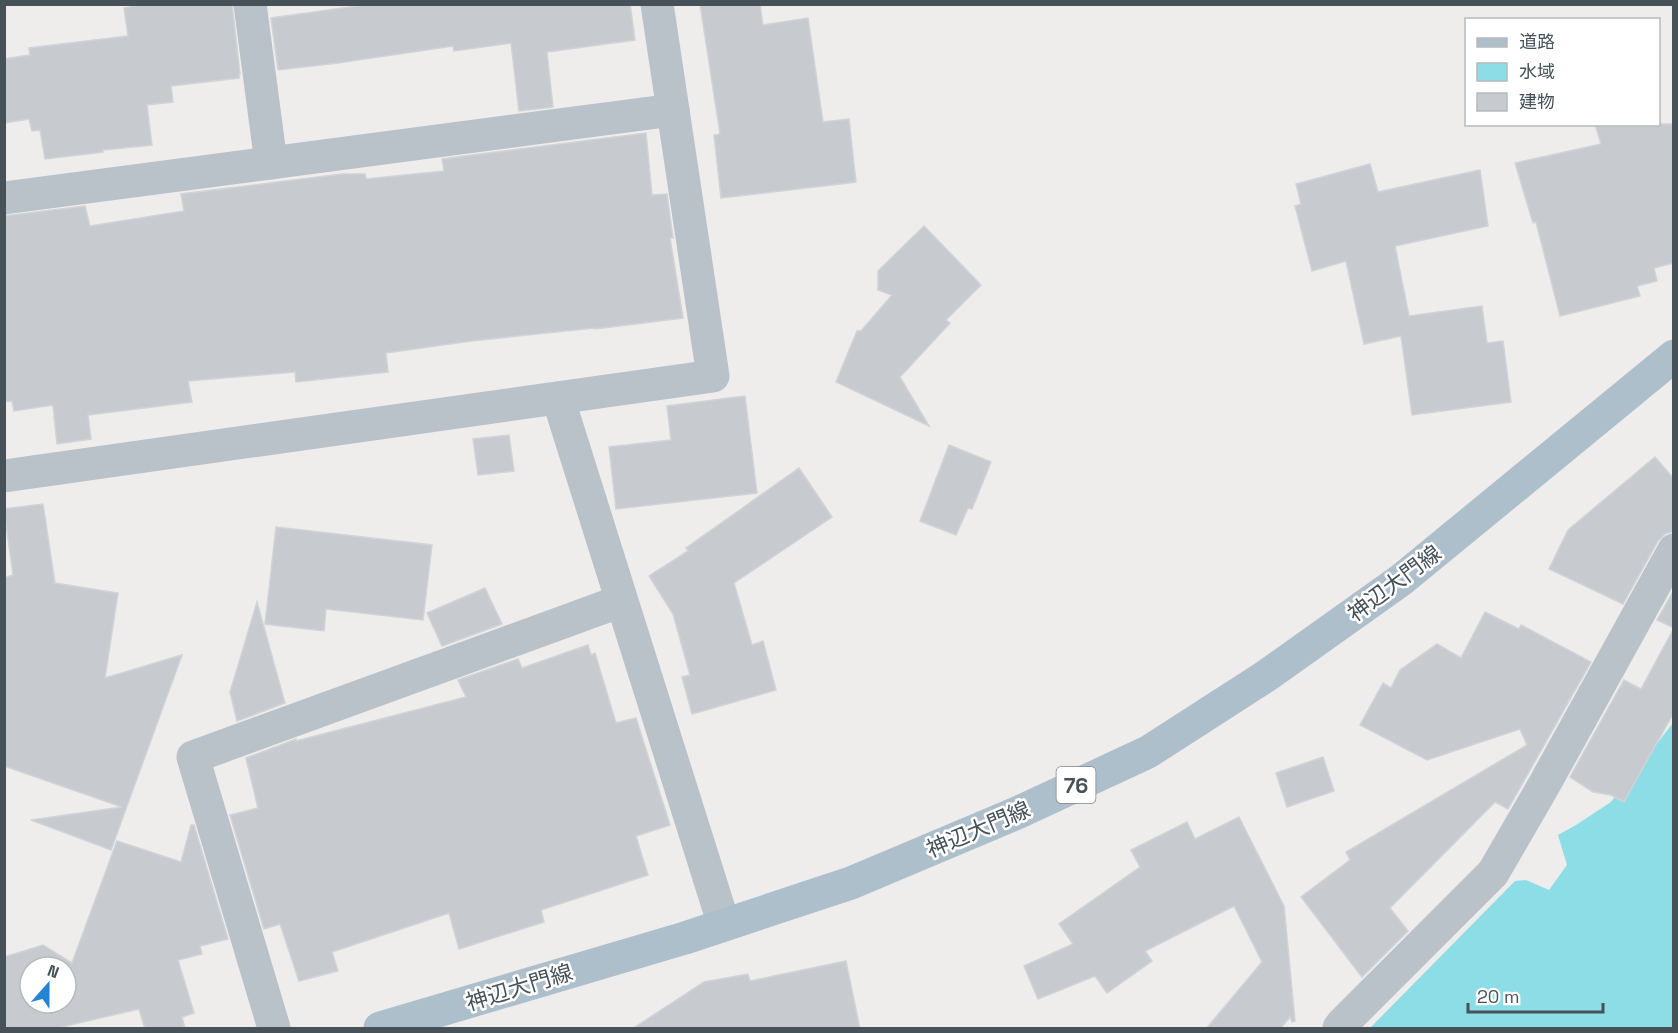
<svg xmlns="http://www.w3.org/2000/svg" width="1678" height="1033" viewBox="0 0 1678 1033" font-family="'Space Grotesk','Noto Sans JP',sans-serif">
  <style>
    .water { fill: #8cdde5 }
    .building { fill: #c7cacf; stroke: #d0d3d7; stroke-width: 1.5; fill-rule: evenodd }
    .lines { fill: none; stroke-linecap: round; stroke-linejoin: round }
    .minor { stroke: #b8c2c8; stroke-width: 33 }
    .primary { stroke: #adbfca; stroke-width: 33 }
    .labels { text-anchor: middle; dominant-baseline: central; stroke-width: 5; stroke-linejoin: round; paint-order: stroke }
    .shield { fill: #fff; stroke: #7e868a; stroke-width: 1.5 }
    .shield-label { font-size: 21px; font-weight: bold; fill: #465258 }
    .street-label { font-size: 22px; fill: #465258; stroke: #fff }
  </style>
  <rect width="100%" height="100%" fill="#efecec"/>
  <path class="water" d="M1673 723V1028H1370L1515 881 1526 880 1549 890 1567 865 1558 835 1576 825 1611 802Z"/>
  <g class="building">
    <path d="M145 4H232L240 74H239V78L171 86 173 102 147 105 152 145 103 150V152L45 159 40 130 32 131 29 119 4 123V59L30 55 29 48 128 36 124 8Z"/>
    <path d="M372 4H630L635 40 547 52 553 107 519 111 511 43 454 51 453 46 338 63 278 70 271 18Z"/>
    <path d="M700 4H760L763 25 808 18 823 122 849 119 856 182 721 198 714 135 720 134Z"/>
    <path d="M1595 124H1674V263L1654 268 1657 281 1637 286 1640 296 1560 316 1536 222 1533 223 1515 163 1601 144Z"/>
    <path d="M646 133 652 195 667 194 673 238H670L683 318 595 329 594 328 471 341 386 353 388 372 296 382 295 372 188 381 192 402 88 415 91 439 57 444 53 405 14 411 12 401 4 402V216L85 206 90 226 184 211 181 194 342 174H365L366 179 444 171 442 159Z"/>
    <path d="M1370 164 1378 192 1480 170 1488 226 1395 246 1409 316 1482 306 1487 343 1503 341 1511 402 1412 415 1401 336 1364 344 1346 261 1312 271 1295 206 1301 204 1296 184Z"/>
    <path d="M924 226 981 285 946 320 950 323 900 377 929 426 836 382 857 331H861L892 295 878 290V271Z"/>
    <path d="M745 396 757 493 616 509 609 447 671 440 667 406Z"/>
    <path d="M509 435 514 471 478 475 473 439Z"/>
    <path d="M949 445 991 462 972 509 968 508 956 535 920 521Z"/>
    <path d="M1655 457 1674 479V531L1665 534 1658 541 1623 604 1549 569 1568 530Z"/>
    <path d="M799 468 832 517 734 583 752 645 763 641 776 690 692 714 682 677 690 675 673 614 649 576 688 551 686 548Z"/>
    <path d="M43 504 55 583 118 593 105 678 182 655 111 850 31 820 122 807 4 766V578L13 575 4 509Z"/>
    <path d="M276 527 432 545 423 620 326 609 324 631 265 624Z"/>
    <path d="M485 588 502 624 442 646 427 613Z"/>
    <path d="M1674 590V628L1657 620Z"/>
    <path d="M257 602 285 703 237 721 230 692Z"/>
    <path d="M1485 612 1519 629 1521 625 1591 662 1508 809 1495 802 1390 908 1408 931 1362 977 1301 897 1350 860 1346 852 1527 745 1520 729 1427 760 1360 725 1383 683 1391 688 1400 670 1437 644 1461 658Z"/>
    <path d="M1674 628V712L1624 802 1611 795 1593 792 1570 777 1624 680 1641 689Z"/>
    <path d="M588 645 591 655 595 653 616 723 636 718 670 825 636 836 648 875 541 910 544 922 459 949 449 913 332 952 338 971 299 981 280 924 264 929 230 815 258 808 246 758 296 739V741L466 697 458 680 518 659 522 668Z"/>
    <path d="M1323 757 1334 791 1287 807 1276 773Z"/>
    <path d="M1239 817 1284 906 1295 1021 1292 1022 1290 1017 1280 1029H1206L1262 962 1234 906 1145 951 1152 961 1107 993 1095 976 1038 999 1024 966 1073 944 1059 924 1140 867 1131 850 1187 822 1195 839Z"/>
    <path d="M191 825H194L228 939 200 946 202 954 178 960 194 1013 182 1017 185 1029H145L139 1009 53 1029H4V957L43 945 72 963 117 841 181 862ZM30 967H66V1003H30Z"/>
    <path d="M846 961 860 1029H632L704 982 748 974 750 981Z"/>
  </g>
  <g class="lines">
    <g class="minor">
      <path d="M250 4 271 163"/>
      <path d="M4 198 673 110"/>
      <path d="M558 398 724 925"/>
      <path d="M4 476 713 376 657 4"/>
      <path d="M274 1028 193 757 621 601"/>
      <path d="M1339 1028 1342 1024 1493 873 1544 785 1674 550"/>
    </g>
    <path class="primary" d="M380 1028 685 938 851 883 1017 813 1148 752 1266 676 1401 580 1674 356"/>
  </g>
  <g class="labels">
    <rect class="shield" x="1056.5" y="767" width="39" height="36" rx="4.5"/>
    <g class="shield-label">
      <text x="1076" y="785">76</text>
    </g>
    <g class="street-label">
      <text transform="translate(1394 583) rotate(-37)">神辺大門線</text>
      <text transform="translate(978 829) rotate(-23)">神辺大門線</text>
      <text transform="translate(519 987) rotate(-17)">神辺大門線</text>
    </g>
  </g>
  <rect width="1678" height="1033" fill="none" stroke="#465258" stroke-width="12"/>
  <rect x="1465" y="18" width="195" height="108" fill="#ffffff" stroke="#b5babc" stroke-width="1.5"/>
  <rect x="1477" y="38" width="30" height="9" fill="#adbfca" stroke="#b5babc" stroke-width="1.5"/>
  <text x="1519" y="48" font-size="18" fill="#465258">道路</text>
  <rect x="1477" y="63" width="30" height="18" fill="#8cdde5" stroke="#b5babc" stroke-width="1.5"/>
  <text x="1519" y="78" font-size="18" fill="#465258">水域</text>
  <rect x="1477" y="93" width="30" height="18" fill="#c7cacf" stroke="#b5babc" stroke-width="1.5"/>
  <text x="1519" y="108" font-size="18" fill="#465258">建物</text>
  <g transform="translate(48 985) rotate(21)"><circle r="28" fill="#ffffff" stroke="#b5babc" stroke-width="1.5"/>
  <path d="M0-4.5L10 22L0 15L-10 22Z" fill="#2584d0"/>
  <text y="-9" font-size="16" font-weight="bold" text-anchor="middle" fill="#465258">N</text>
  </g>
  <path d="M1468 1003v9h135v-9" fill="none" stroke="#465258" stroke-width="3"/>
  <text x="1477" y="1003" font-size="18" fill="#465258" stroke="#ffffff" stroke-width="4.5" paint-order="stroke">20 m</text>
</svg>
